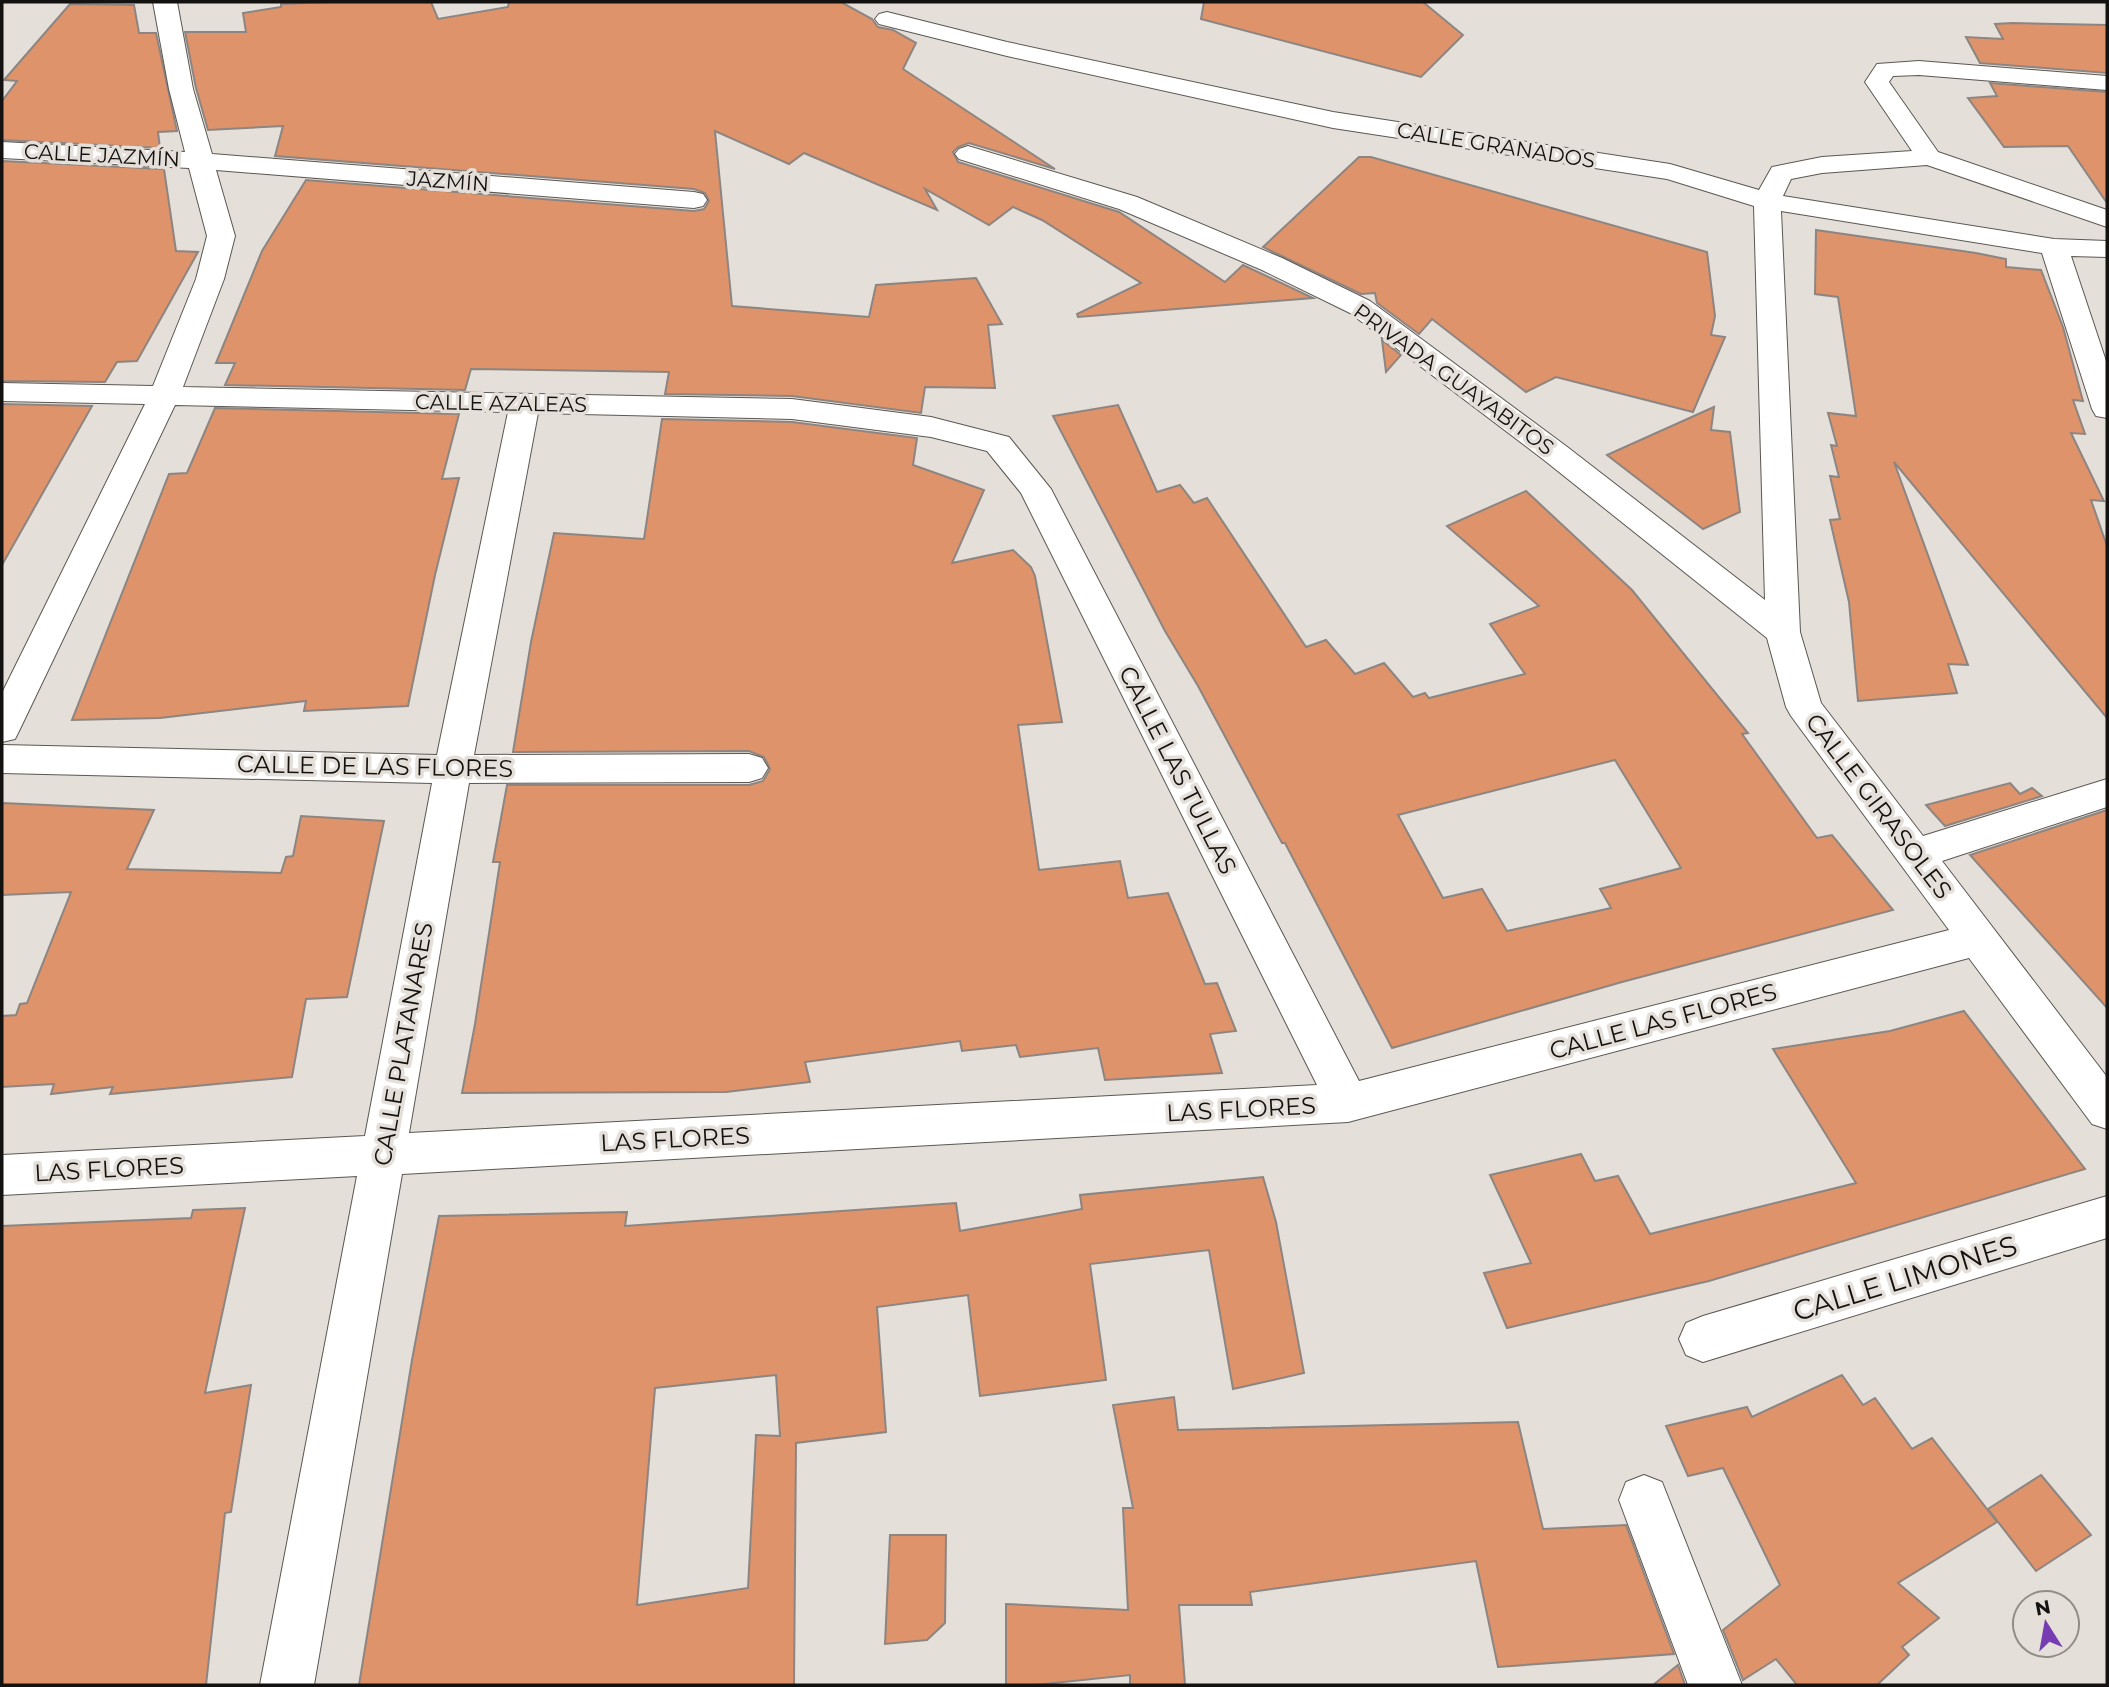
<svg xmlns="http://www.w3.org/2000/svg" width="2109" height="1687" viewBox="0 0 2109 1687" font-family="Montserrat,sans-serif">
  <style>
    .building { fill: #de936b; stroke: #8d8581; stroke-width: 2; fill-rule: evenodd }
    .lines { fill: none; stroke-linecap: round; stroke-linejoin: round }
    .minor-casing { stroke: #5c5752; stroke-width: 2 }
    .minor { fill: #fff; fill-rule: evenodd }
    .labels { text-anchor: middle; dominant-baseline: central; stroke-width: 7; stroke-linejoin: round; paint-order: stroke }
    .far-street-label { font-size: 21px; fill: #141210; stroke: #e5dfd9 }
    .street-label { font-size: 24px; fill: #141210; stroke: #e5dfd9 }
    .near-street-label { font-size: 28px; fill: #141210; stroke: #e5dfd9 }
  </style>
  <rect width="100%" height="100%" fill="#e5dfd9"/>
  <g class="building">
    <path d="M330 2H431L438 19 508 7 509 2H841L872 19 878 27 893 30 916 43 903 69 1055 169 969 143 958 147 953 152 958 162 1119 212 1225 282 1243 265 1313 298 1078 317 1077 314 1141 283 1042 220 1013 207 989 225 925 189 937 210 804 153 789 164 715 131 732 306 869 317 876 285 976 278 1002 324 988 325 995 388 925 387 921 413 792 396 665 394 669 372 471 369 465 390 225 385 235 363H216L262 251 306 180 694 211 704 209 709 201 705 193 694 189 275 156 283 126 208 130 196 88 185 32H246L243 13 281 7V4Z"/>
    <path d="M1204 2H1423L1463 35 1421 77 1201 19Z"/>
    <path d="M70 4 134 5 139 33H156L177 131 158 132 160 148 2 140V101L17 81 4 80Z"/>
    <path d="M2013 23 2107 25V73L1980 63 1966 37 2003 39 1995 24Z"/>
    <path d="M1990 83 2107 92V203L2068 146 2004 147 1968 98 1997 96Z"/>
    <path d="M1359 157H1371L1707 252 1715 316 1711 335 1725 337 1693 412 1556 377 1526 392 1432 319 1419 334 1377 303 1375 293 1361 294 1263 247Z"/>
    <path d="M2 161 164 169 176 251 198 252 137 361 117 362 105 382 2 381Z"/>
    <path d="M1816 230 1976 253 2006 259V267L2041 270 2063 327 2083 401 2073 400 2085 434 2071 433 2104 501 2091 500 2107 546V718L1894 462 1968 665 1948 664 1957 693 1858 701 1849 602 1830 520 1840 519 1830 476 1839 477 1831 445 1837 446 1828 413 1856 416 1838 297 1815 294Z"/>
    <path d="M1382 340 1401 355 1386 372Z"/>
    <path d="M2 404 92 406 2 565Z"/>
    <path d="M1118 405 1157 492 1180 485 1194 503 1207 498 1306 647 1326 640 1355 674 1384 663 1413 697 1425 693 1429 698 1525 674 1490 624 1539 606 1447 526 1526 491 1632 590 1748 733 1742 734 1817 838 1832 835 1893 910 1622 982 1392 1048 1285 843H1282L1198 686 1165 631 1053 416ZM1615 760 1681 868 1600 889 1611 908 1507 931 1482 889 1443 898 1398 815Z"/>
    <path d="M1714 407 1711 430 1730 432 1740 512 1703 529 1607 455Z"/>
    <path d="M215 408 459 414 442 479 459 478 435 575 408 706 304 711 306 701 160 718 72 720 169 474 187 473Z"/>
    <path d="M662 419 792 422 917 438 913 465 984 490 952 563 1013 550 1031 567 1035 576 1062 722 1018 725 1039 870 1120 861 1128 898 1168 893 1205 984 1217 983 1236 1031 1210 1034 1222 1073 1105 1080 1098 1048 1020 1057 1016 1045 962 1051 960 1041 805 1062 810 1082 726 1092 462 1093 475 1024 500 862H493L507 785H749L763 781 770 769 764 757 749 751 513 752 531 642 554 533 644 539Z"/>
    <path d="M2010 783 2020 794 2032 788 2042 796 1945 826 1926 805Z"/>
    <path d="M2 803 154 810 127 869 281 873 286 857 293 856 301 816 384 821 347 997 306 999 292 1077 110 1094 113 1087 51 1094 54 1084 2 1087V1016L16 1015 20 1004 27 1003 71 892 2 895Z"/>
    <path d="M2107 810V1008L1970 855Z"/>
    <path d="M1964 1011 2085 1169 1709 1281 1507 1328 1484 1273 1531 1263 1490 1175 1581 1154 1595 1181 1618 1176 1650 1234 1856 1183 1773 1049 1890 1031Z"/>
    <path d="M1263 1177 1276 1222 1304 1373 1233 1389 1209 1250 1090 1264 1106 1380 980 1396 968 1295 877 1307 886 1432 796 1443 794 1685H359L412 1360 439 1216 627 1212 625 1226 956 1203 960 1231 1082 1209 1080 1195ZM776 1375 780 1436 756 1435 748 1588 637 1605 655 1388Z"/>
    <path d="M245 1208 205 1393 251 1385 231 1512 225 1513 206 1685H2V1226L191 1218 193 1210Z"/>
    <path d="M1842 1375 1863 1405 1875 1398 1912 1449 1932 1438 1997 1522 1898 1583 1939 1618 1902 1647 1909 1655 1877 1685H1797L1776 1659 1743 1680 1723 1630 1780 1585 1723 1468 1688 1476 1666 1426 1747 1407 1752 1417Z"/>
    <path d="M1174 1397 1178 1430 1518 1422 1543 1529 1626 1525 1674 1654 1498 1667 1476 1561 1250 1592 1252 1605H1179L1185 1685H1130V1675L1035 1685H1006V1604L1128 1610 1123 1508H1133L1113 1405Z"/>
    <path d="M2041 1475 2091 1535 2036 1571 1988 1509Z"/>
    <path d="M890 1535H946L945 1623 927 1640 885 1644Z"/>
    <path d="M1678 1665 1685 1685H1653Z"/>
  </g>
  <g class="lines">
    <defs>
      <g id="minor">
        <path d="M153 2H177L193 89 212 154 694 192 703 194 707 200 703 206 694 208 216 170 235 236 224 279 183 387 792 399 931 417 1009 437 1051 489 1359 1081 1949 930 1791 716 1786 707 1767 638 1544 460 1350 313 1262 270 1119 209 959 159 955 154 959 149 968 146 1137 197 1282 258 1370 301 1566 446 1765 600 1754 206 1667 179 1333 128 1007 56 879 24 875 19 879 14 887 12 1007 42 1333 112 1670 164 1759 190 1772 167 1822 157 1912 151 1865 82 1877 64 1919 61 2107 76V90L1919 75 1893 76 1889 82 1938 152 2107 210V227L1927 165 1822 173 1791 179 1783 196 2054 239 2107 241V257L2071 256 2107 364V418L2096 416 2092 409 2042 253 1781 211 1800 632 1821 703 1923 836 2107 779V807L1942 861 2107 1077V1129L2092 1124 1969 958 1348 1122 402 1174 314 1685H260L357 1176 2 1195V1155L365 1136 432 783 2 773V745L437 755 508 412 175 405 20 729 15 739 2 742V693L145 404 2 401V383L153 386 196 279 207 236 189 168 2 158V142L185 152 169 89ZM538 413 792 419 931 437 987 451 1021 493 1317 1085 409 1133 469 783 749 782 762 778 768 768 762 758 749 754 474 755Z"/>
        <path d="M2107 1196V1238L1703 1362 1686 1355 1679 1339 1686 1323 1703 1316Z"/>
        <path d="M1644 1475 1662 1482 1742 1685H1688L1619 1500 1626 1482Z"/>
      </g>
    </defs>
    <use href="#minor" class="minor-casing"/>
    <use href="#minor" class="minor"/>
  </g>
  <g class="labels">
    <g class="far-street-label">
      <text transform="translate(1496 145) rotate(9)">CALLE GRANADOS</text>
      <text transform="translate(102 155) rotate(3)">CALLE JAZMÍN</text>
      <text transform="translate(448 181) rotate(4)">JAZMÍN</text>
      <text transform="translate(1454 379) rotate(36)">PRIVADA GUAYABITOS</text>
      <text transform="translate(501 403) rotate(1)">CALLE AZALEAS</text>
    </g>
    <g class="street-label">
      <text transform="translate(375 766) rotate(1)">CALLE DE LAS FLORES</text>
      <text transform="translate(1178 770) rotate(63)">CALLE LAS TULLAS</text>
      <text transform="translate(1879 806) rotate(53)">CALLE GIRASOLES</text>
      <text transform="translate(1663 1021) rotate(-15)">CALLE LAS FLORES</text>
      <text transform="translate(403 1044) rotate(-80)">CALLE PLATANARES</text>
      <text transform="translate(1241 1109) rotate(-3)">LAS FLORES</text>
      <text transform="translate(675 1139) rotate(-3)">LAS FLORES</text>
      <text transform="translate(109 1169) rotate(-3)">LAS FLORES</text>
    </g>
    <g class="near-street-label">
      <text transform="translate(1905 1278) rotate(-17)">CALLE LIMONES</text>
    </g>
  </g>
  <rect width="2109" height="1687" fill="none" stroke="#141210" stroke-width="7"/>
  <g transform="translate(2046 1624) rotate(349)"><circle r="33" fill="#e5dfd9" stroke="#918d89" stroke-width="2"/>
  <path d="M0-5L12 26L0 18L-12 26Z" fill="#763db3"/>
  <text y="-10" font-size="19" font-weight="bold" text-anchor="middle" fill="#141210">N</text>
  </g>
</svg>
